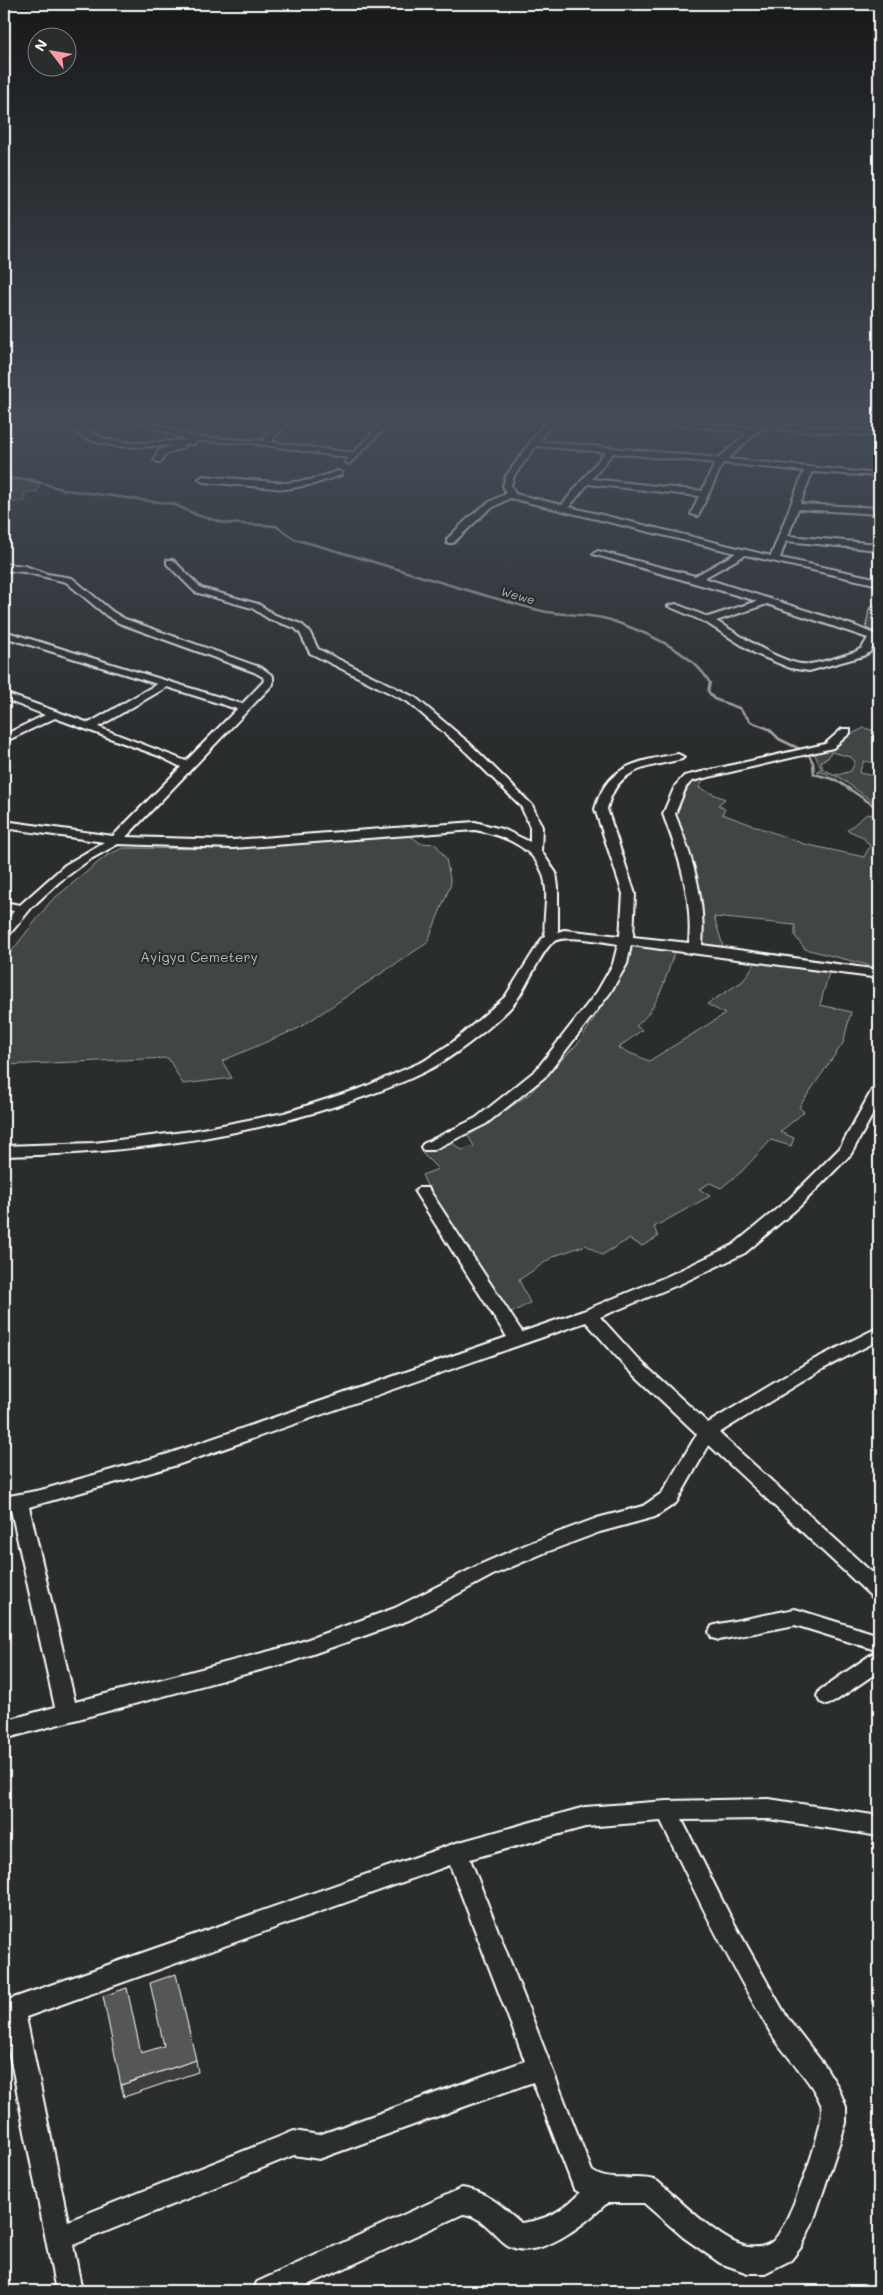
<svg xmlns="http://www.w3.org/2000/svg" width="883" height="2295" viewBox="0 0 883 2295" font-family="Mali,sans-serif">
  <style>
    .green { fill: #414445; stroke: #a0a2a2; fill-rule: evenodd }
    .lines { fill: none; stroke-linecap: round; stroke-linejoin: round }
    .stream { stroke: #a6a7a7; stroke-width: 2.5 }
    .minor-casing { stroke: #fff; stroke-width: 4 }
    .minor { fill: #2a2d2e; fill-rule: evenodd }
    .wall { fill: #494b4c; stroke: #fff }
    .shaded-wall { fill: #3c3d3e; stroke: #fff }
    .building { fill: #555758; stroke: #fff }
    .labels { text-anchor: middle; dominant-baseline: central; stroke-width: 4.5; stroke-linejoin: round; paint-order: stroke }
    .far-water-label { font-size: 12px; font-style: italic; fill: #b4b6b6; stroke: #2a2d2e }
    .park-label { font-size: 14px; fill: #b3b4b5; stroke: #2a2d2e }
  </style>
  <rect width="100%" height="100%" fill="#2a2d2e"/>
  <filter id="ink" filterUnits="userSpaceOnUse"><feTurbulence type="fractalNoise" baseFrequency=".02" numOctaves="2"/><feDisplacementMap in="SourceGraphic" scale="10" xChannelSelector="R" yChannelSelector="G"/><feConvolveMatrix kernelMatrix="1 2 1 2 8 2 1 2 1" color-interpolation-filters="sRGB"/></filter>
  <g filter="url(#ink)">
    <g class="green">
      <path d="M4 480H22L39 484 38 491 24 493 26 501 4 503Z"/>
      <path d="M864 728 879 732V764L864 761 859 773 879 777V806L839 777 817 771 821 769 814 752ZM831 752 851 757 855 762 851 771 838 775 823 770 821 761 828 758Z"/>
      <path d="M705 777 699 788 725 799 718 805 725 809 722 814 804 844 864 857 870 846 863 837 847 830 867 814 879 816V968L805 949 795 936V925L714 917 723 946 701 944V913L696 875 674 816 692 780Z"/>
      <path d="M409 835 420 843 436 844 446 859 451 884 427 943 299 1028 222 1061 232 1078 183 1084 168 1058 4 1065V961L51 901 106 856 123 848 232 849Z"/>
      <path d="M630 946 675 950C666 977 659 1007 636 1026L642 1030 618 1048 649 1061 725 1014 707 1004 743 981 757 960 829 972 820 1005 851 1012 843 1043 799 1107 804 1112 780 1132 794 1138 791 1146 771 1140 741 1172 721 1188 710 1183 699 1189 710 1196 654 1227 658 1237 642 1246 629 1239 602 1255 586 1245 554 1256 519 1280 530 1303 507 1315 438 1209 422 1175 438 1169 421 1152 451 1142 462 1150 474 1146 468 1136 528 1095 580 1041 614 986Z"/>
    </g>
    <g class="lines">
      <path class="stream" d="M4 479H28L65 490 173 504 197 515 225 523 276 526 294 539C376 561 456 589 538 610 562 617 589 612 613 621 645 632 693 652 710 683L708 691 714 699 739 708 751 722 769 729 779 739 808 753 813 763 814 774 836 780 879 809"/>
      <defs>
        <g id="minor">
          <path d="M67 418H75C98 452 152 442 188 440L126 418H137L195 437 264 441 267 434 285 418H293L271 442 353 453 387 418H395L349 464 345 462 349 458 251 443 196 441 195 444 183 445V448L165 454 161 462H158L154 460 159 450 174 445C147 447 97 451 76 431 72 428 70 422 67 418Z"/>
          <path d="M548 418H556L539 441 719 458 748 432 636 420 632 418H656L752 428 762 418H768L765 423 879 432V436L761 428 728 459 869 473 879 472V476L812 472 800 504 879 508V514L798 509 788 536 879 544V550L786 541 780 558 879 579V585L745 555 704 578 855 626 879 636V642L876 641 870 652 863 656 809 671 790 668 756 654 705 622 668 606 676 604 708 617 757 601 593 554 598 551 695 576 736 553 510 498 488 510 453 543H447V539C465 521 482 503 506 494L503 485 506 476ZM536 446 605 452 562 505 515 494 511 485 514 476ZM613 453 715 463 702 491 592 479ZM723 463 804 471 771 556 569 507 588 484 699 496 691 514 698 516ZM767 604 868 638 862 648 855 652C841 656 825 662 810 664 786 668 737 633 716 621Z"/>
          <path d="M338 471 342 473 341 475 314 484 286 489 203 482 199 479 203 476 286 483 310 480Z"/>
          <path d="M167 560H173L201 588 258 604 275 615 301 624 309 631 318 649 416 698 469 743 532 805 542 827 541 851 556 873 558 887V932L564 930 620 936 623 894 595 809C607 765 638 761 678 754L684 757 682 759C646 768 617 767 607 809L635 894 633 937 689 943C693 898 679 856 663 814L675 786 684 776 825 744 842 729H850V733L833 748 692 781 686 787 675 814C692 857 706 898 702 945L879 970V978L631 945 627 964 610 993 546 1076 486 1124 433 1150H423L421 1147 423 1144 476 1118 536 1070 597 992 613 964 618 944C603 942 563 933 552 943 541 952 526 988 516 1001 503 1019 454 1056 434 1067 404 1083 371 1095 339 1105 231 1140 117 1154 4 1156V1146L94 1143 192 1131 284 1113 362 1088 424 1061 453 1042 505 997 541 940 545 936C543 921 547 905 546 890 544 851 508 836 475 830L233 848 118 844 89 860 59 882 32 907 9 935 4 936V924L14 911 4 910V902L20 905 65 865 104 842 4 828V821L113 836 181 767 159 756 55 718 4 742V735L45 715 4 699V693L89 723 157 684 4 637V631L242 704 264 681 263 677 254 672 119 623 107 616 66 582 24 572 4 570V564L25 566 47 574 72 578 113 612 125 619 262 668 273 676V684L126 837 233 840 475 822 505 830 530 842V827L521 806 461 747 408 702 310 653 300 633 295 628 269 619 252 608 195 592 167 564ZM167 687 237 709 186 761 98 727Z"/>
          <path d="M879 1086V1103L851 1154 800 1206 745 1253 680 1284 600 1317 638 1359 708 1423 809 1362 879 1327V1340L821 1370 719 1433 879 1579V1599L872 1597 709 1445 676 1503 655 1517 600 1532 544 1553 493 1575 409 1620 290 1662 4 1739V1721L55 1707 11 1510 4 1511V1497L41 1490 168 1454 507 1337 415 1192 418 1188H428L522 1332 583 1311 668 1276 733 1245 790 1198 840 1148 872 1090ZM586 1322 626 1367 697 1434 662 1493 643 1506 597 1518 530 1543 479 1565 395 1608 289 1646 75 1702 29 1507 177 1465Z"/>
          <path d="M795 1609 879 1635V1651L795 1625 719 1640 712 1638 709 1632 712 1626 719 1624Z"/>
          <path d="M879 1652V1671L834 1702 827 1705 820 1702 817 1696 820 1690 872 1654Z"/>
          <path d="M769 1799 879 1816V1836L769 1819 682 1820 728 1912 772 1991 787 2017 825 2066 838 2087 846 2107V2123L814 2219 802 2246 791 2260 765 2273H748L720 2263 683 2237 644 2203H607C587 2222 536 2265 506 2244 492 2233 482 2216 463 2214L295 2291H253L257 2282 462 2188C487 2191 503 2207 521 2223 547 2220 562 2211 580 2193L574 2189 533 2082 319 2159 294 2155 73 2245 82 2291H56L4 2025 5 2001 456 1843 585 1807 667 1801ZM661 1821C694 1892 729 1962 769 2030 784 2056 809 2076 821 2104 828 2121 788 2229 773 2241 766 2247 757 2248 748 2247 721 2243 679 2199 657 2181 636 2173 611 2185 592 2171L470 1859 585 1827ZM450 1865 525 2061 319 2135 294 2131 68 2221 26 2017Z"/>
        </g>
      </defs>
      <use href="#minor" class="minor-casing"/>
      <use href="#minor" class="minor"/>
    </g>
    <path class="wall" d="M879 604V634L866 628 869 608Z"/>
    <path class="shaded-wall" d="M196 2060 198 2072 124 2097 121 2085Z"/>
    <g class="building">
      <path d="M879 604V613L869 608Z"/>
      <path d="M176 1974 196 2060 121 2085 103 1996 127 1988 141 2053 164 2046 150 1983Z"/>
    </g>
  </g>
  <linearGradient id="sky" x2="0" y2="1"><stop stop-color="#171919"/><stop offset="0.57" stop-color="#444c57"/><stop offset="1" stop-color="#444c57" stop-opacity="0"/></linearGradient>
  <rect width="883" height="739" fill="url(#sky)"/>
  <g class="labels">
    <g class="far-water-label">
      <text transform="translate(518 595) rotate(16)">Wewe</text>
    </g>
    <g class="park-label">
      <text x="199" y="956">Ayigya Cemetery</text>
    </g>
  </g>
  <rect width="883" height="2295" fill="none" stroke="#2a2d2e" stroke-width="20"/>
  <rect x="10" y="10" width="863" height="2275" fill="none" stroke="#fff" stroke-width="2" filter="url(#ink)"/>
  <g transform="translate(52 52) rotate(301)"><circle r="24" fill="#2a2d2e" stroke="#7f8182"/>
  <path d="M0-4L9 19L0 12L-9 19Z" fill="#ff9aa2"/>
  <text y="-8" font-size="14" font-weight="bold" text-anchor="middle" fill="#ffffff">N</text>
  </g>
</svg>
